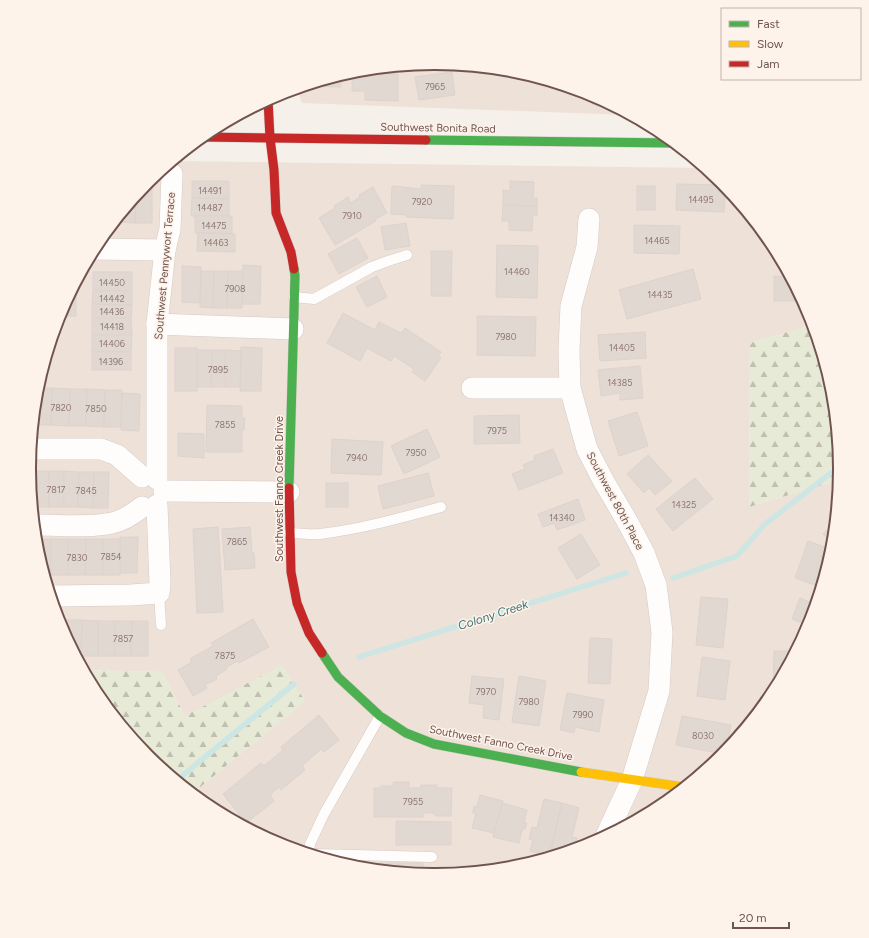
<svg xmlns="http://www.w3.org/2000/svg" width="869" height="938" viewBox="0 0 869 938" font-family="Figtree,sans-serif">
  <style>
    .residential { fill: #eee1d8 }
    .forest { fill: url(#forest-firs) }
    .lines { fill: none; stroke-linecap: round; stroke-linejoin: round }
    .stream { stroke: #cde6e3; stroke-width: 5.5 }
    .building { fill: #e2d8d2; stroke: #ded2cd }
    .lane-casing { stroke: #d4cbc7; stroke-width: 11 }
    .street-casing { stroke: #d4cbc7; stroke-width: 22 }
    .fast-casing { stroke: #d4cbc6; stroke-width: 10 }
    .slow-casing { stroke: #d4cbc6; stroke-width: 10 }
    .jam-casing { stroke: #d4cbc6; stroke-width: 10 }
    .lane { stroke: #fefdfc; stroke-width: 10 }
    .street { stroke: #fefdfc; stroke-width: 21 }
    .fast { stroke: #4caf50; stroke-width: 9 }
    .slow { stroke: #ffc107; stroke-width: 9 }
    .jam { stroke: #c62828; stroke-width: 9 }
    .labels { text-anchor: middle; dominant-baseline: central; stroke-width: 3; stroke-linejoin: round; paint-order: stroke }
    .number-label { font-size: 9px; fill: #8e7770 }
    .street-label { font-size: 11px; fill: #70544d; stroke: #fdf3eb }
    .water-label { font-size: 12px; font-style: italic; fill: #437373; stroke: #fdf3eb }
    .rim { fill: none; stroke: #70544d; stroke-width: 2 }
  </style>
  <defs>
    <pattern id="forest-firs" width="22" height="20" patternUnits="userSpaceOnUse"><rect width="22" height="20" fill="#e6ead6"/><path d="M5 1l3.5 6h-7zM16 11l3.5 6h-7z" fill="#bfc0b0"/></pattern>
  </defs>
  <rect width="100%" height="100%" fill="#f6f0ea"/>
  <g class="residential">
    <path d="M435 64 514 71 590 94 627 115 302 103 297 89 356 71Z"/>
    <path d="M174 161 704 168 721 182 772 244 809 314 812 325 750 343 749 507 839 480 832 548 809 624 772 694 721 756 660 806 589 844 513 867 434 874 355 867 279 844 209 806 193 793 305 701 185 716 162 672 84 670 60 624 37 548 29 469 37 390 60 314 97 244 148 182Z"/>
  </g>
  <g class="forest">
    <path d="M812 325 832 390 840 469 839 480 749 507 750 343Z"/>
    <path d="M282 665 305 701 193 793 148 756 97 694 84 670 162 672 185 716Z"/>
  </g>
  <g class="lines">
    <g class="stream">
      <path d="M673 578 737 556 765 524 840 466"/>
      <path d="M359 657 626 573"/>
      <path d="M177 780 294 684"/>
    </g>
  </g>
  <g class="building">
    <path d="M452 72 455 95 419 100 415 77Z"/>
    <path d="M352 73 398 74V101L365 100V91H352Z"/>
    <path d="M341 76V87L305 86Z"/>
    <path d="M592 95 608 104H592Z"/>
    <path d="M192 181H229V199L192 198Z"/>
    <path d="M510 181 534 182 533 198H537V206L503 205V190L510 191Z"/>
    <path d="M677 184 724 185 725 187 724 212 676 210Z"/>
    <path d="M421 185 454 186 453 219 406 217V215L391 214 392 186 421 189Z"/>
    <rect x="637" y="186" width="18" height="24"/>
    <path d="M144 187H152V223H135L136 197Z"/>
    <path d="M373 187 387 213 375 219 376 221 335 245 319 218 335 208 334 206 348 197 351 203 360 197 359 195Z"/>
    <path d="M136 197 135 223 119 222V218Z"/>
    <path d="M192 198 229 199V216H191Z"/>
    <path d="M503 205 537 206V215H533L532 231 509 230V221H502Z"/>
    <path d="M195 216H232V234L195 233Z"/>
    <path d="M406 223 410 246 385 250 381 227Z"/>
    <path d="M634 225 680 226 679 254 634 253Z"/>
    <path d="M198 233 235 234V252L197 251Z"/>
    <path d="M357 238 368 258 339 274 328 254Z"/>
    <path d="M497 245 538 246 537 298 496 297Z"/>
    <path d="M431 251H452L451 296H431Z"/>
    <path d="M243 265 261 266 260 304H242Z"/>
    <path d="M182 266 201 267 200 303 182 302Z"/>
    <path d="M693 269 701 299 627 319 619 290Z"/>
    <path d="M201 271H214L213 308 200 307Z"/>
    <path d="M214 271H228L227 308H213Z"/>
    <path d="M228 271H243L242 308H227Z"/>
    <rect x="93" y="272" width="39" height="19"/>
    <path d="M377 276 387 297 367 307 356 287Z"/>
    <path d="M774 276 789 277 802 301H774Z"/>
    <path d="M76 283V316H59L60 314Z"/>
    <path d="M93 291H132V305L92 304Z"/>
    <path d="M92 304 132 305 131 318H92Z"/>
    <path d="M343 313 375 330 379 322 401 333 405 328 441 352 438 356 441 358 425 381 412 372 414 369 394 356 391 361 367 348 360 361 327 343Z"/>
    <path d="M477 316 536 317 535 356 477 355Z"/>
    <path d="M92 318H131L132 335H92Z"/>
    <path d="M645 332 646 358 600 361 598 335Z"/>
    <path d="M92 335H132L131 352H92Z"/>
    <path d="M241 347 262 348 261 391H240Z"/>
    <rect x="175" y="348" width="22" height="43"/>
    <path d="M197 350H212L211 387H197Z"/>
    <path d="M212 350H225V387H211Z"/>
    <path d="M225 350 241 351 240 387H225Z"/>
    <rect x="92" y="352" width="39" height="18"/>
    <path d="M640 366 643 398 620 400V393L601 396 598 370Z"/>
    <path d="M37 388H52L51 425H33Z"/>
    <path d="M52 388 70 389 69 426 51 425Z"/>
    <path d="M70 389H87L86 426H69Z"/>
    <path d="M87 389 105 390 104 427 86 426Z"/>
    <path d="M105 390H122L121 427H104Z"/>
    <path d="M122 393 140 394 139 431 121 430Z"/>
    <path d="M207 405 242 406V418H245L244 430H242V452H206Z"/>
    <path d="M637 412 648 446 619 456 608 421Z"/>
    <path d="M519 415 520 443 474 444V416Z"/>
    <path d="M427 429 440 457 404 474 391 446Z"/>
    <path d="M178 433 204 434V458L178 456Z"/>
    <path d="M332 439 383 442 381 475 331 473Z"/>
    <path d="M553 449 563 473 519 490 512 474 525 469 523 465 535 460 534 456Z"/>
    <path d="M648 455 672 481 655 495 649 488 644 493 627 474Z"/>
    <rect x="34" y="471" width="15" height="36"/>
    <rect x="49" y="471" width="15" height="36"/>
    <path d="M64 471 79 472 78 507H64Z"/>
    <path d="M79 472H94L93 508 78 507Z"/>
    <path d="M94 472H109L108 508H93Z"/>
    <path d="M428 473 434 496 383 509 378 486Z"/>
    <path d="M695 478 713 499 673 531 656 509Z"/>
    <rect x="326" y="483" width="22" height="24"/>
    <path d="M578 499 585 520 557 530 554 523 543 527 538 514Z"/>
    <path d="M835 522 833 543 823 534Z"/>
    <path d="M218 527 223 612 197 613 193 529Z"/>
    <path d="M250 527 252 553H254L255 568 225 570 222 529Z"/>
    <path d="M581 534 600 565 577 579 558 548Z"/>
    <path d="M120 537H138L137 573H120Z"/>
    <path d="M36 539H51V575H45L37 548Z"/>
    <rect x="51" y="539" width="17" height="36"/>
    <path d="M68 539H86L85 575H68Z"/>
    <path d="M86 539H103V575H85Z"/>
    <rect x="103" y="539" width="17" height="36"/>
    <path d="M808 541 830 549 824 566 827 567 820 587 795 578Z"/>
    <path d="M701 597 728 599 723 648 696 645Z"/>
    <path d="M800 598 815 604 809 624 805 632 807 625 792 619Z"/>
    <path d="M253 619 269 647 239 663 238 661 226 667 227 669 216 676 217 679 205 685 207 688 193 696 178 670 192 662 190 659 213 646 211 643Z"/>
    <path d="M59 620H65V633L60 624Z"/>
    <path d="M65 620H82L81 656H77L65 633Z"/>
    <path d="M82 620 98 621V656H81Z"/>
    <rect x="98" y="621" width="17" height="35"/>
    <path d="M115 621H132L131 656H115Z"/>
    <path d="M132 621H148V656H131Z"/>
    <path d="M590 638 612 639 610 684 588 683Z"/>
    <path d="M774 651H795L773 691Z"/>
    <path d="M702 657 730 661 725 700 697 696Z"/>
    <path d="M472 676 504 679 499 720 483 718 484 705 469 703Z"/>
    <path d="M519 676 546 681 539 726 512 722Z"/>
    <path d="M567 693 604 700 599 732 575 727 574 733 560 730Z"/>
    <path d="M319 715 339 740 324 752 321 749 302 766 305 770 281 790 279 787 270 795 274 801 246 823 223 794 261 763 264 766 283 750 281 747Z"/>
    <path d="M682 716 731 725 726 750 723 754 676 745Z"/>
    <path d="M393 782H409V788H421V785H437V788H452L451 816H435V813H423V817H374V788H381V786H394Z"/>
    <path d="M480 795 503 801 494 833 472 828 476 814 473 813 474 806 477 807Z"/>
    <path d="M544 799 562 803 549 856 530 851 533 840 529 839 532 827 537 828Z"/>
    <path d="M502 803 527 810 524 823H527L525 829H522L519 843 493 837Z"/>
    <path d="M562 803 579 808 572 837 577 838 575 848 550 856Z"/>
    <path d="M396 821 451 822V845H396Z"/>
    <path d="M365 863H423V873L365 868Z"/>
  </g>
  <g class="lines">
    <defs>
      <g id="lane">
        <path d="M294 297 314 299 372 267 388 261 407 255"/>
        <path d="M289 533C299 533 310 535 320 534 361 529 401 518 441 507"/>
        <path d="M159 593 161 625"/>
        <path d="M309 852 310 844 324 814 380 716"/>
        <path d="M314 854 432 857"/>
      </g>
      <g id="street">
        <path d="M589 219 587 247 571 306 569 350 570 388 587 449 603 480 627 521 644 553 656 585 662 632 659 691 632 780 607 834"/>
        <path d="M94 249 165 250"/>
        <path d="M157 324 293 329"/>
        <path d="M472 388H570"/>
        <path d="M35 449H101L117 455 142 477"/>
        <path d="M157 479V324L165 250 170 229 172 174"/>
        <path d="M164 491 289 492"/>
        <path d="M37 525C62 525 88 528 112 523 123 521 133 514 142 507"/>
        <path d="M51 596 131 595 159 593 160 583 157 505"/>
      </g>
      <g id="fast">
        <path d="M426 140 673 143"/>
        <path d="M289 488 295 276 294 269"/>
        <path d="M322 653 338 677 380 716 406 733 434 744 581 772"/>
      </g>
      <path id="slow" d="M581 772 683 787"/>
      <g id="jam">
        <path d="M268 100 270 138 274 170 276 213 291 252 294 269"/>
        <path d="M202 137 426 140"/>
        <path d="M289 488 291 572 297 603 309 633 322 653"/>
      </g>
    </defs>
    <use href="#lane" class="lane-casing"/>
    <use href="#street" class="street-casing"/>
    <use href="#fast" class="fast-casing"/>
    <use href="#slow" class="slow-casing"/>
    <use href="#jam" class="jam-casing"/>
    <use href="#lane" class="lane"/>
    <use href="#street" class="street"/>
    <use href="#fast" class="fast"/>
    <use href="#slow" class="slow"/>
    <use href="#jam" class="jam"/>
  </g>
  <g class="labels">
    <g class="number-label">
      <text x="435" y="86">7965</text>
      <text x="210" y="190">14491</text>
      <text x="701" y="199">14495</text>
      <text x="422" y="201">7920</text>
      <text x="210" y="207">14487</text>
      <text x="352" y="215">7910</text>
      <text x="214" y="225">14475</text>
      <text x="657" y="240">14465</text>
      <text x="216" y="242">14463</text>
      <text x="517" y="271">14460</text>
      <text x="112" y="282">14450</text>
      <text x="235" y="288">7908</text>
      <text x="660" y="294">14435</text>
      <text x="112" y="298">14442</text>
      <text x="112" y="311">14436</text>
      <text x="112" y="326">14418</text>
      <text x="506" y="336">7980</text>
      <text x="112" y="343">14406</text>
      <text x="622" y="347">14405</text>
      <text x="111" y="361">14396</text>
      <text x="218" y="369">7895</text>
      <text x="620" y="382">14385</text>
      <text x="61" y="407">7820</text>
      <text x="96" y="408">7850</text>
      <text x="225" y="424">7855</text>
      <text x="497" y="430">7975</text>
      <text x="416" y="452">7950</text>
      <text x="357" y="457">7940</text>
      <text x="56" y="489">7817</text>
      <text x="86" y="490">7845</text>
      <text x="684" y="504">14325</text>
      <text x="562" y="517">14340</text>
      <text x="237" y="541">7865</text>
      <text x="111" y="556">7854</text>
      <text x="77" y="557">7830</text>
      <text x="123" y="638">7857</text>
      <text x="225" y="655">7875</text>
      <text x="486" y="691">7970</text>
      <text x="529" y="701">7980</text>
      <text x="583" y="714">7990</text>
      <text x="703" y="735">8030</text>
      <text x="413" y="801">7955</text>
    </g>
    <g class="street-label">
      <text transform="translate(438 128) rotate(1)">Southwest Bonita Road</text>
      <text transform="translate(165 266) rotate(-85)">Southwest Pennywort Terrace</text>
      <text transform="translate(279 489) rotate(-90)">Southwest Fanno Creek Drive</text>
      <text transform="translate(615 501) rotate(62)">Southwest 80th Place</text>
      <text transform="translate(501 743) rotate(11)">Southwest Fanno Creek Drive</text>
    </g>
    <g class="water-label">
      <text transform="translate(493 615) rotate(-18)">Colony Creek</text>
    </g>
  </g>
  <path d="M0 0H869V938H0ZM434 70H435A398 398 0 0 1 833 468V470A398 398 0 0 1 435 868H434A398 398 0 0 1 36 470V468A398 398 0 0 1 434 70Z" fill="#fdf3eb" fill-rule="evenodd"/>
  <path class="rim" d="M434 70H435A398 398 0 0 1 833 468V470A398 398 0 0 1 435 868H434A398 398 0 0 1 36 470V468A398 398 0 0 1 434 70Z"/>
  <rect x="721" y="8" width="140" height="72" fill="#fdf3eb" stroke="#c5b3ac"/>
  <rect x="729" y="21" width="20" height="6" fill="#4caf50" stroke="#c5b3ac"/>
  <text x="757" y="28" font-size="12" fill="#70544d">Fast</text>
  <rect x="729" y="41" width="20" height="6" fill="#ffc107" stroke="#c5b3ac"/>
  <text x="757" y="48" font-size="12" fill="#70544d">Slow</text>
  <rect x="729" y="61" width="20" height="6" fill="#c62828" stroke="#c5b3ac"/>
  <text x="757" y="68" font-size="12" fill="#70544d">Jam</text>
  <path d="M733 922v6h56v-6" fill="none" stroke="#70544d" stroke-width="2"/>
  <text x="739" y="922" font-size="12" fill="#70544d" stroke="#fdf3eb" stroke-width="3" paint-order="stroke">20 m</text>
</svg>
